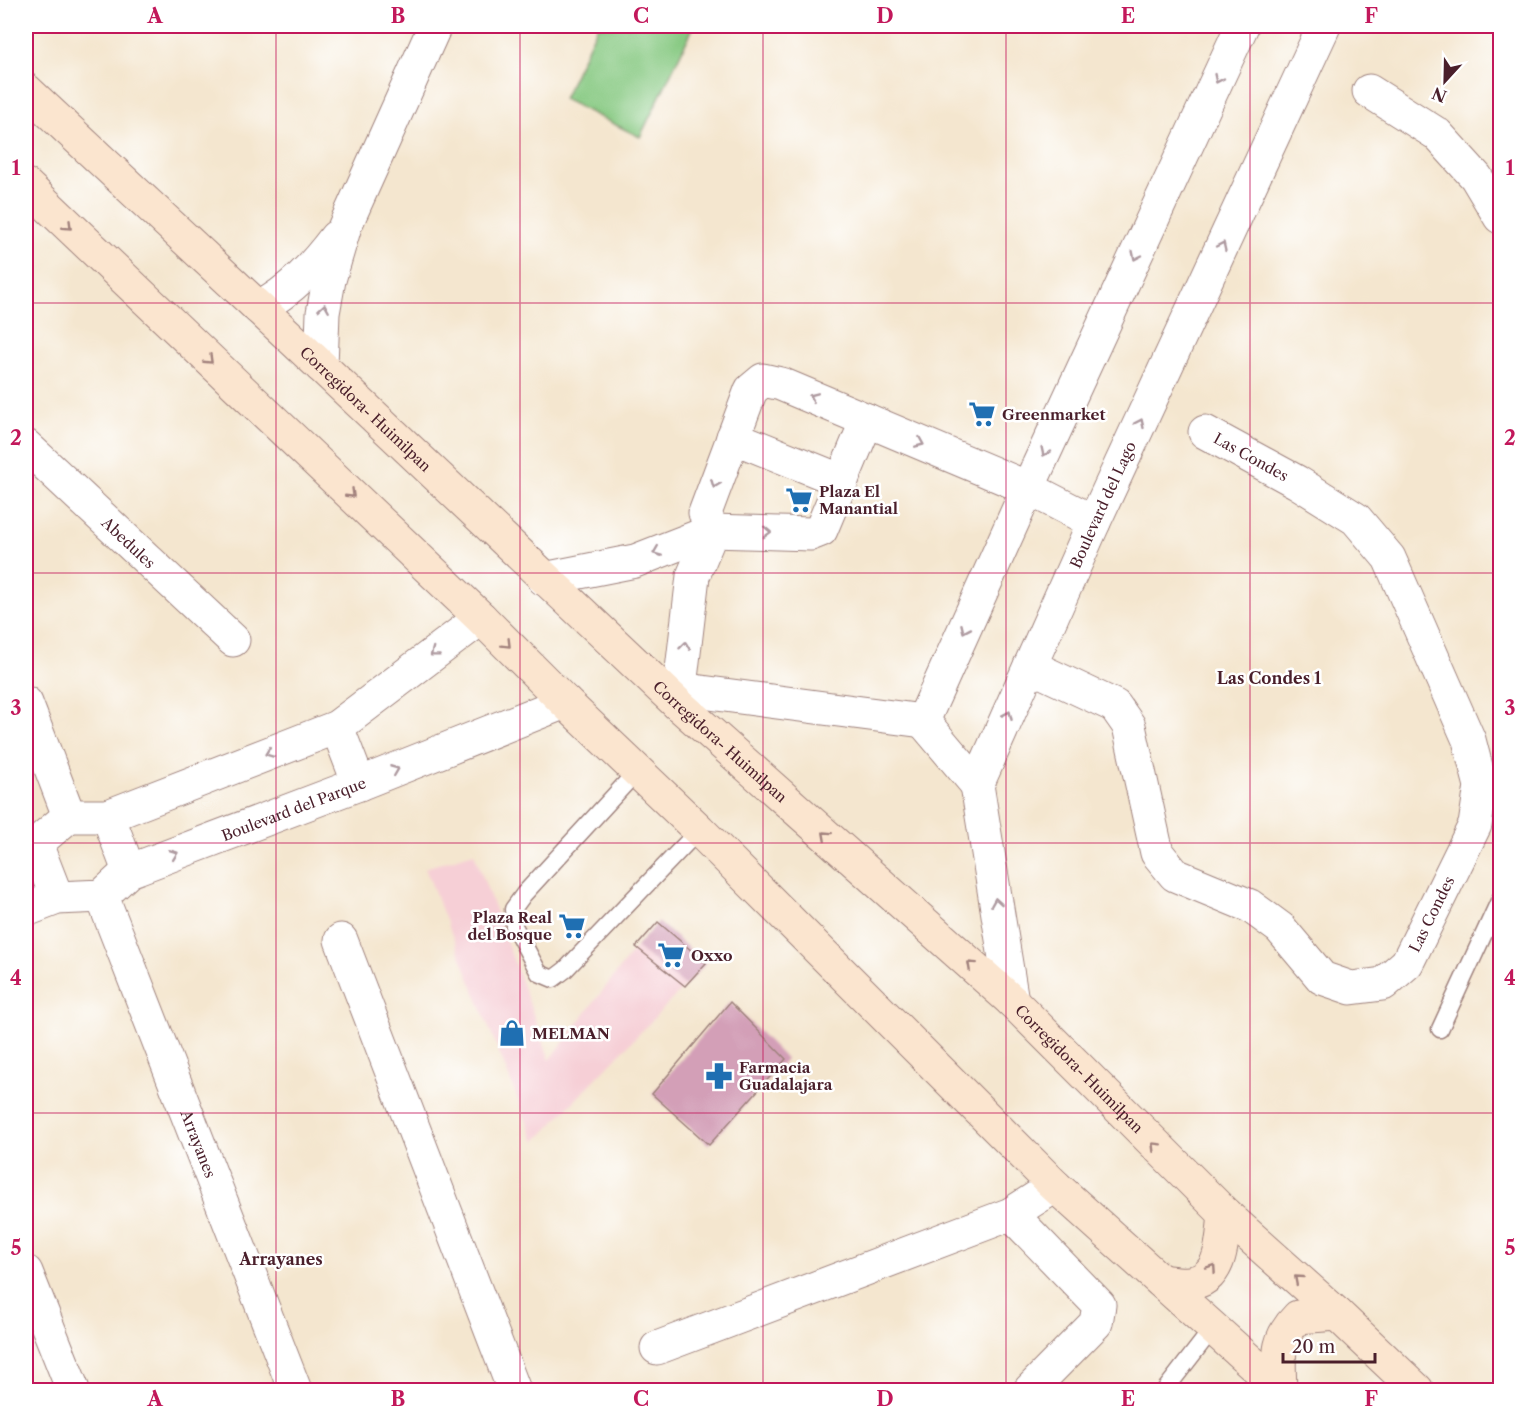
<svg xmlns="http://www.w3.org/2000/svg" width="1526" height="1416" viewBox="0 0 1526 1416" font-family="'Libre Caslon Text',serif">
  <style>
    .built { fill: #f6cfd6 }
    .green { fill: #87c982; stroke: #687456; stroke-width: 1.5 }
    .building { fill: #d39fb7 }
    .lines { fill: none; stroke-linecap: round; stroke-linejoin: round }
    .service-casing { stroke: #9f827d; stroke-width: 19 }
    .minor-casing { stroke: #9f827d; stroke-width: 35 }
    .secondary-casing { stroke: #9f827d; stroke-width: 35 }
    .service { stroke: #fff; stroke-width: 16 }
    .minor { stroke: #fff; stroke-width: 33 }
    .secondary { stroke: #fbe5cf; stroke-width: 33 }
    .oneway { stroke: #ae9aa0 }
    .oneway2 { stroke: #a2827d }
    .grid { fill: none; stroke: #c2185b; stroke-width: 1.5; stroke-opacity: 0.55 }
    .labels { text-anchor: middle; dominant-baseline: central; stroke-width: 5; stroke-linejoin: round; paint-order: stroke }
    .street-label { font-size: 15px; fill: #4a1f2b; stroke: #fff }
    .poi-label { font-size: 15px; font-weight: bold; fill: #4a1f2b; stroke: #fff; text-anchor: start }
    .neighbourhood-label { font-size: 16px; font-weight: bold; fill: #4a1f2b; stroke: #fff }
    .neatline { fill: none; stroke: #c2185b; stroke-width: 2 }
    .grid-label { font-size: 20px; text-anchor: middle; font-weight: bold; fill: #c2185b }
  </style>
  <rect width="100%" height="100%" fill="#fff"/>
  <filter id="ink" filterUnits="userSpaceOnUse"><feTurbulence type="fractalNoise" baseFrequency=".0167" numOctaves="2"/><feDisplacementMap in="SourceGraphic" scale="12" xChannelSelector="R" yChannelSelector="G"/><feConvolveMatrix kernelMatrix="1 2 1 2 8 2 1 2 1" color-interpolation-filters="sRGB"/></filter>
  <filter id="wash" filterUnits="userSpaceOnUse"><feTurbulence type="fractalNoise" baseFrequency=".008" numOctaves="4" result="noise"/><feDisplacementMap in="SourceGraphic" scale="24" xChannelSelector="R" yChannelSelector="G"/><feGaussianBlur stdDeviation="1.35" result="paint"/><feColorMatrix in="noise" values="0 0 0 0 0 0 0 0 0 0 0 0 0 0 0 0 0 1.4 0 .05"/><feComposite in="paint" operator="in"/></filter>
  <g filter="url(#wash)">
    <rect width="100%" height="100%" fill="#f4e6cf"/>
    <path class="built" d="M474 853 550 1060 636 947 685 986 535 1142 425 868Z"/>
    <path class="green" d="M598 26H694L640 137 563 99Z"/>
    <g id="blocks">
      <g class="building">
        <path d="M658 922 706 963 685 986 636 947Z"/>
        <path d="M730 1002 786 1059 709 1145 652 1094Z"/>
      </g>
    </g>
  </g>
  <g filter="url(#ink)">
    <use href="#blocks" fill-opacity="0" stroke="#9f827d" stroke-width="1.5"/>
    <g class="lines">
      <defs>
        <g id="service">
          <path d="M637 771 524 894 513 909 514 926 539 973 553 979 565 970 699 830"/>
          <path d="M1440 1029 1500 899"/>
          <path d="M1165 1390 1213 1328"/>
        </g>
        <g id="minor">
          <path d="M1369 91 1437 134 1476 177 1500 217"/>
          <path d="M259 308C292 290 314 266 336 237"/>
          <path d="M321 366 323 313 329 280 345 226 435 26"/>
          <path d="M733 437 842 481"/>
          <path id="s1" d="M26 446 233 640"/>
          <path d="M544 579 635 561 712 531 811 534 821 530 867 420"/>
          <path id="s2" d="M1030 666 1115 706 1129 726 1157 853 1175 875 1250 906 1280 928 1322 978 1351 988 1383 984 1407 963 1475 825 1481 786 1469 740 1389 558 1356 519 1297 482 1205 432"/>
          <path d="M26 703 69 816"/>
          <path d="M678 704 694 691 923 721 1028 488 1242 26"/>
          <path d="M678 704 693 576 712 531 705 513 751 390 763 380 781 384 1028 488 1094 522"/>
          <path d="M923 721 977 785"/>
          <path d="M337 727 359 784"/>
          <path d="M108 816 129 871"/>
          <path d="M36 844 57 898"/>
          <path d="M26 848 36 844 69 816H108L337 727 481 618"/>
          <path id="s3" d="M102 896 295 1390"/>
          <path id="s4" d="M26 910 57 898 102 896 129 871 359 784 565 702"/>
          <path d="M341 940 514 1390"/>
          <path id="s5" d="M1012 1001 977 785 1094 522 1324 26"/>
          <path d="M1011 1214 1099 1305 1096 1323 1030 1390"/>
          <path d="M26 1272 73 1390"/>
          <path d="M657 1348 1011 1214 1055 1186"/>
        </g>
        <g id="secondary">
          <path id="s6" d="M26 90 321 366 678 704 1012 1001 1225 1214 1337 1314 1417 1390"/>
          <path d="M26 185 481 618 565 702 699 830 1055 1186 1282 1390"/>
          <path d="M1161 1281C1170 1282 1180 1284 1190 1283 1223 1280 1222 1239 1225 1214"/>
          <path d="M1280 1388C1279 1358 1275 1340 1298 1317L1337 1314"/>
        </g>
      </defs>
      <use href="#service" class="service-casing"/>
      <use href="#minor" class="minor-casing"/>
      <use href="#secondary" class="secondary-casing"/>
      <use href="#service" class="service"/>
      <use href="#minor" class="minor"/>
      <use href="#secondary" class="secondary"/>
    </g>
    <defs><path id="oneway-chevron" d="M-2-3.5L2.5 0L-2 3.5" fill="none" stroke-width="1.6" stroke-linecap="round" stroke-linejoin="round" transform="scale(1.5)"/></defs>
    <g class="oneway">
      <use href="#oneway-chevron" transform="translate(1218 79) rotate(115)"/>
      <use href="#oneway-chevron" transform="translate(1222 246) rotate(-65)"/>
      <use href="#oneway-chevron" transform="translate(1136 256) rotate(115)"/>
      <use href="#oneway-chevron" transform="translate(324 308) rotate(-81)"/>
      <use href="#oneway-chevron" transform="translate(813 397) rotate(-157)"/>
      <use href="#oneway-chevron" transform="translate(1140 423) rotate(-65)"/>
      <use href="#oneway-chevron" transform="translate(920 443) rotate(23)"/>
      <use href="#oneway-chevron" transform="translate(1045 452) rotate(115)"/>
      <use href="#oneway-chevron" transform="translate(715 484) rotate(111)"/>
      <use href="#oneway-chevron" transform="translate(767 532) rotate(2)"/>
      <use href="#oneway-chevron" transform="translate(657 552) rotate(158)"/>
      <use href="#oneway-chevron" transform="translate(965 629) rotate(114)"/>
      <use href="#oneway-chevron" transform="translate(685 646) rotate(-83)"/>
      <use href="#oneway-chevron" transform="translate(434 653) rotate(143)"/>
      <use href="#oneway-chevron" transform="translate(1008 715) rotate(-66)"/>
      <use href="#oneway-chevron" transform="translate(269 753) rotate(159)"/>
      <use href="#oneway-chevron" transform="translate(395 770) rotate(-22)"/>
      <use href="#oneway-chevron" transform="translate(174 854) rotate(-21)"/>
      <use href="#oneway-chevron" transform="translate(996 902) rotate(-99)"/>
    </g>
    <g class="oneway2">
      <use href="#oneway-chevron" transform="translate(68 226) rotate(44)"/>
      <use href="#oneway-chevron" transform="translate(209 360) rotate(44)"/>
      <use href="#oneway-chevron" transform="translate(351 494) rotate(44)"/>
      <use href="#oneway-chevron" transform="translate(507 644) rotate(45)"/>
      <use href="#oneway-chevron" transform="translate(826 835) rotate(-138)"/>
      <use href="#oneway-chevron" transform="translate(971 965) rotate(-138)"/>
      <use href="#oneway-chevron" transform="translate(1155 1146) rotate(-135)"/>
      <use href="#oneway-chevron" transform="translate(1212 1268) rotate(-56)"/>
      <use href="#oneway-chevron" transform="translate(1298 1279) rotate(-139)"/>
    </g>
  </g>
  <path class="grid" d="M276 26V1390M520 26V1390M763 26V1390M1006 26V1390M1250 26V1390M26 303H1500M26 573H1500M26 843H1500M26 1113H1500"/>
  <defs>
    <symbol id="supermarket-bare" viewBox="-9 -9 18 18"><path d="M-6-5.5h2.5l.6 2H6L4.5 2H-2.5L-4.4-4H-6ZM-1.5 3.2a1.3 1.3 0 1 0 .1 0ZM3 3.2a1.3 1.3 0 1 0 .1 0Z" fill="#1f6fb2" stroke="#fff" stroke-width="2.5" paint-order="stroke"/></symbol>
    <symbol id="shop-bare" viewBox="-9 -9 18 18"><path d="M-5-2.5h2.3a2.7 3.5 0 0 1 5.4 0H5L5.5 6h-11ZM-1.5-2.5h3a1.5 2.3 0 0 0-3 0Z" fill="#1f6fb2" stroke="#fff" stroke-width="2.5" paint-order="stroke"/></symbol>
    <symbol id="pharmacy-bare" viewBox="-9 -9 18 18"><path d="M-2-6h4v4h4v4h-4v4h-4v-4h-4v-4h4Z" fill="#1f6fb2" stroke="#fff" stroke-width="2.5" paint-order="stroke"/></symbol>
  </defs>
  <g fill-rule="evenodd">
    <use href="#supermarket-bare" x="963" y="395" width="38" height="38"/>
    <use href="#supermarket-bare" x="780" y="481" width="38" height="38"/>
    <use href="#supermarket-bare" x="553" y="907" width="38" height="38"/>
    <use href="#supermarket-bare" x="652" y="936" width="38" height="38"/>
    <use href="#shop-bare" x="493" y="1014" width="38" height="38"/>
    <use href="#pharmacy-bare" x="700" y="1057" width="38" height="38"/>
  </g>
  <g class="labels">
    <g class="street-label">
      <text stroke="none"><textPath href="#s6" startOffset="466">Corregidora- Huimilpan</textPath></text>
      <text transform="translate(1251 457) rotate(29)">Las Condes</text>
      <text stroke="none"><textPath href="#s5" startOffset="526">Boulevard del Lago</textPath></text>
      <text stroke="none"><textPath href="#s1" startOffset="141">Abedules</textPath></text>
      <text stroke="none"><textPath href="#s6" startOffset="952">Corregidora- Huimilpan</textPath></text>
      <text stroke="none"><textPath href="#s4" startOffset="291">Boulevard del Parque</textPath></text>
      <text stroke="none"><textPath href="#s2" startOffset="610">Las Condes</textPath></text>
      <text stroke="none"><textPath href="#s6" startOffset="1438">Corregidora- Huimilpan</textPath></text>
      <text stroke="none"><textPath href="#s3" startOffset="266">Arrayanes</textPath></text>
    </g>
    <g class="poi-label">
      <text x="1002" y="414">Greenmarket</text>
      <text x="819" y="491">Plaza El<tspan x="819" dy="17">Manantial</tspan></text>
      <text x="552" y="917" text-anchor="end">Plaza Real<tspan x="552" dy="17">del Bosque</tspan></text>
      <text x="691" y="955">Oxxo</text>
      <text x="532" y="1033">MELMAN</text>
      <text x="739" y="1067">Farmacia<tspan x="739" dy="17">Guadalajara</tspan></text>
    </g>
    <g class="neighbourhood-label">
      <text x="1269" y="678">Las Condes 1</text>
      <text x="281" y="1259">Arrayanes</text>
    </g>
  </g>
  <rect width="1526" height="1416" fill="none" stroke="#fff" stroke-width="66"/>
  <g transform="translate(1445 81) rotate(202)" stroke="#ffffff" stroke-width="4.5" paint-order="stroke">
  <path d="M0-4.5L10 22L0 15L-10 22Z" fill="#4a1f2b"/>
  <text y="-9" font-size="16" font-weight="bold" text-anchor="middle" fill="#4a1f2b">N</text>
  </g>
  <path d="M1283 1353v9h92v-9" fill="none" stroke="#4a1f2b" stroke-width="3"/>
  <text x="1292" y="1353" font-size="18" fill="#4a1f2b" stroke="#ffffff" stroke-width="4.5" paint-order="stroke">20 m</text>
  <rect x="33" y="33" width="1460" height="1350" class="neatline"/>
  <g class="grid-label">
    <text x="155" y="23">A</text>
    <text x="398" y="23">B</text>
    <text x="641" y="23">C</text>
    <text x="885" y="23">D</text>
    <text x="1128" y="23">E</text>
    <text x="1371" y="23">F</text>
    <text x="16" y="175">1</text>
    <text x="1510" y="175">1</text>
    <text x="16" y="445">2</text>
    <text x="1510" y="445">2</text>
    <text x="16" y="715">3</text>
    <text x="1510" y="715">3</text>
    <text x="16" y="985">4</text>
    <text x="1510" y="985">4</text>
    <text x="16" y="1255">5</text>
    <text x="1510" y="1255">5</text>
    <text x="155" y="1406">A</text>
    <text x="398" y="1406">B</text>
    <text x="641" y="1406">C</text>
    <text x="885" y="1406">D</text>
    <text x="1128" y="1406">E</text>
    <text x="1371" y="1406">F</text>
  </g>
</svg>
